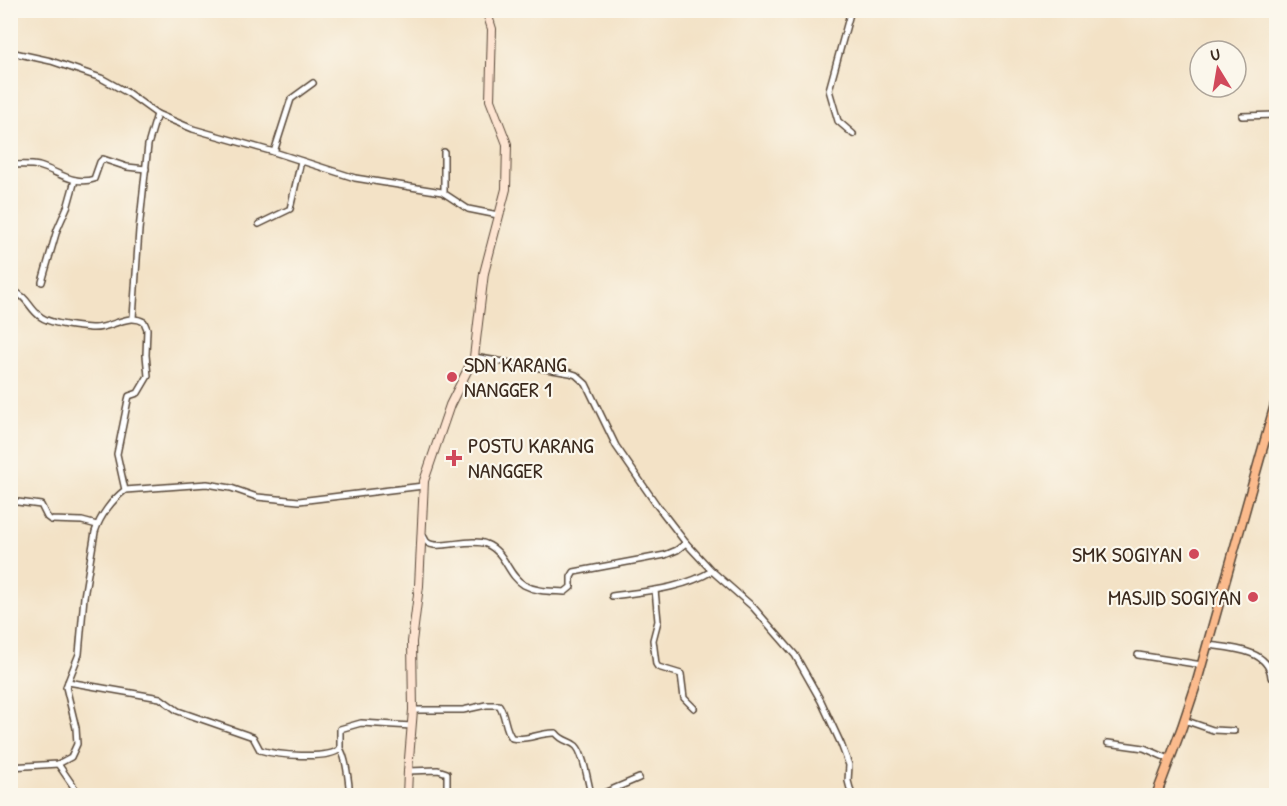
<svg xmlns="http://www.w3.org/2000/svg" width="1287" height="806" viewBox="0 0 1287 806" font-family="'Patrick Hand',sans-serif">
  <style>
    .lines { fill: none; stroke-linecap: round; stroke-linejoin: round }
    .street-casing { stroke: #574637; stroke-width: 8 }
    .secondary-casing { stroke: #574637; stroke-width: 10 }
    .primary-casing { stroke: #574637; stroke-width: 11 }
    .street { stroke: #fff; stroke-width: 5 }
    .secondary { stroke: #fde4d1; stroke-width: 8 }
    .primary { stroke: #fbbb8d; stroke-width: 8 }
    .poi-dot { fill: #d1495b; stroke: #fbf7ec; stroke-width: 2 }
    .labels { text-anchor: middle; dominant-baseline: central; stroke-width: 4.5; stroke-linejoin: round; paint-order: stroke }
    .poi-label { font-size: 22px; fill: #3b2a1e; stroke: #fbf7ec; text-anchor: start }
  </style>
  <rect width="100%" height="100%" fill="#fbf7ec"/>
  <filter id="ink" filterUnits="userSpaceOnUse"><feTurbulence type="fractalNoise" baseFrequency=".0167" numOctaves="2"/><feDisplacementMap in="SourceGraphic" scale="12" xChannelSelector="R" yChannelSelector="G"/><feConvolveMatrix kernelMatrix="1 2 1 2 8 2 1 2 1" color-interpolation-filters="sRGB"/></filter>
  <filter id="wash" filterUnits="userSpaceOnUse"><feTurbulence type="fractalNoise" baseFrequency=".008" numOctaves="4" result="noise"/><feDisplacementMap in="SourceGraphic" scale="24" xChannelSelector="R" yChannelSelector="G"/><feGaussianBlur stdDeviation="1.35" result="paint"/><feColorMatrix in="noise" values="0 0 0 0 0 0 0 0 0 0 0 0 0 0 0 0 0 1.4 0 .05"/><feComposite in="paint" operator="in"/></filter>
  <g filter="url(#wash)">
    <rect width="100%" height="100%" fill="#f3e2c6"/>
  </g>
  <g filter="url(#ink)">
    <g class="lines">
      <defs>
        <g id="street">
          <path d="M851 10 829 90 838 121 853 134"/>
          <path d="M10 52 51 61 101 78 128 93 157 114 193 129 274 152 355 178 442 192 468 209 498 215"/>
          <path d="M1242 116 1276 115"/>
          <path d="M274 152 291 99 313 83"/>
          <path d="M10 165C20 165 30 164 39 166 57 171 74 186 94 179L100 162 103 159 127 167 146 169"/>
          <path d="M444 193V152"/>
          <path d="M259 224 290 209 301 161"/>
          <path d="M42 282 57 230 68 205 75 180"/>
          <path d="M10 289C30 298 28 308 41 317 51 324 79 327 91 328 110 330 127 312 144 322L147 329 146 355 148 376 138 393 129 396 128 400 117 454 125 490C112 500 100 516 95 532L84 597 79 654 66 687 76 728 77 744 71 757 58 764 10 767"/>
          <path d="M133 318 139 230 148 145 157 114"/>
          <path d="M474 357 570 373 576 375 586 384 616 446 656 504 686 543 712 571 753 607 795 655 821 701 841 744 849 765 848 781 852 796"/>
          <path d="M125 490 207 484 231 488 257 497 299 501 423 486"/>
          <path d="M10 501 41 505 47 517 51 520 82 521 97 525"/>
          <path d="M422 534C423 534 426 542 427 542 435 551 472 537 486 544 506 552 507 575 524 585 537 592 551 591 565 592L571 587V577L574 572 665 555 677 550 686 543"/>
          <path d="M655 590 658 621 653 640 656 664 658 667 681 674 684 698 694 708"/>
          <path d="M612 596C646 591 682 589 712 571"/>
          <path d="M1208 645C1229 648 1269 649 1271 677"/>
          <path d="M1138 655 1202 665"/>
          <path d="M68 682 160 698 178 711 253 737 260 750C276 755 327 760 340 749V729L361 723 412 726"/>
          <path d="M413 710H463L486 705H499C506 715 504 728 512 738 528 741 540 732 556 733 563 742 569 740 576 746 584 754 588 783 591 794L593 796"/>
          <path d="M1184 720 1213 730 1234 731"/>
          <path d="M1108 743 1144 748 1169 759"/>
          <path d="M340 749C346 755 349 785 350 796"/>
          <path d="M58 764 78 793H145"/>
          <path d="M408 771 438 770 447 773V796"/>
          <path d="M597 796 639 778"/>
        </g>
        <path id="secondary" d="M407 796 408 771 413 710 412 642 419 586 424 481 450 405 474 357 484 273 506 189 507 144 490 100 492 29 486 10"/>
        <path id="primary" d="M1156 796 1182 727 1196 685 1276 401"/>
      </defs>
      <use href="#street" class="street-casing"/>
      <use href="#secondary" class="secondary-casing"/>
      <use href="#primary" class="primary-casing"/>
      <use href="#street" class="street"/>
      <use href="#secondary" class="secondary"/>
      <use href="#primary" class="primary"/>
    </g>
  </g>
  <g class="poi-dot">
    <circle cx="452" cy="377" r="6"/>
    <path d="M451 449h6v6h6v6h-6v6h-6v-6h-6v-6h6z"/>
    <circle cx="1194" cy="554" r="6"/>
    <circle cx="1253" cy="597" r="6"/>
  </g>
  <g class="labels">
    <g class="poi-label">
      <text x="464" y="364">SDN KARANG<tspan x="464" dy="25">NANGGER 1</tspan></text>
      <text x="468" y="445">POSTU KARANG<tspan x="468" dy="25">NANGGER</tspan></text>
      <text x="1182" y="554" text-anchor="end">SMK SOGIYAN</text>
      <text x="1241" y="597" text-anchor="end">MASJID SOGIYAN</text>
    </g>
  </g>
  <rect width="1287" height="806" fill="none" stroke="#fbf7ec" stroke-width="36"/>
  <g transform="translate(1218 69) rotate(349)"><circle r="28" fill="#fbf7ec" stroke="#aea59a" stroke-width="1.5"/>
  <path d="M0-4.5L10 22L0 15L-10 22Z" fill="#d1495b"/>
  <text y="-9" font-size="16" font-weight="bold" text-anchor="middle" fill="#3b2a1e">U</text>
  </g>
</svg>
